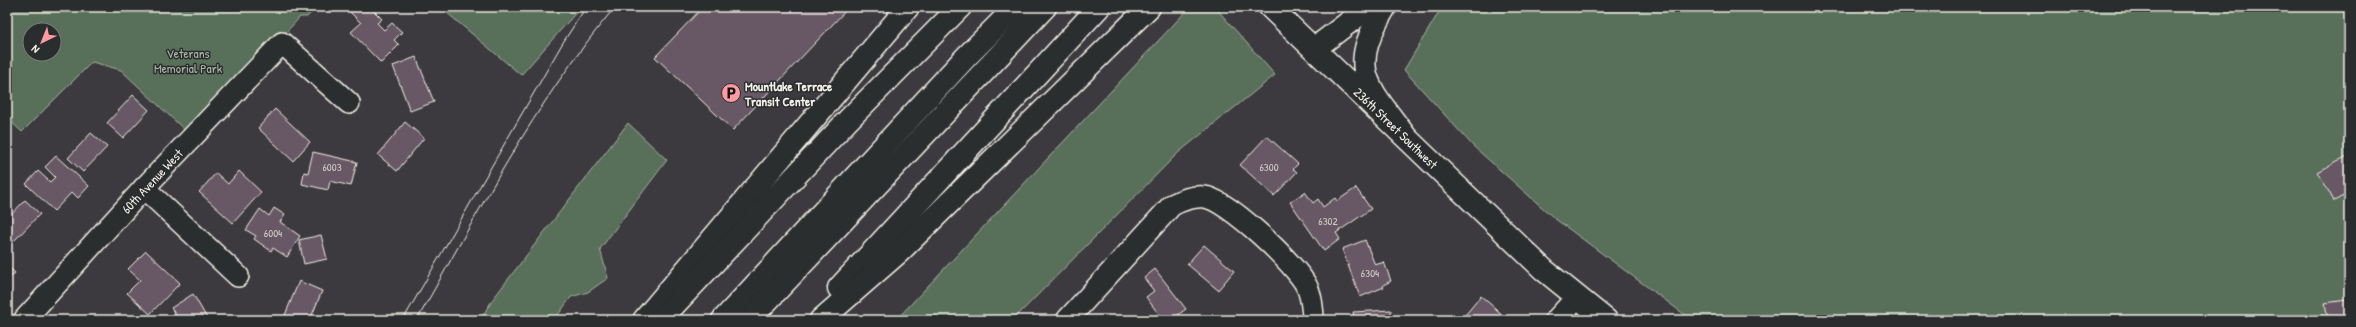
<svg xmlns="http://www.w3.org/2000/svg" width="2356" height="327" viewBox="0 0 2356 327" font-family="'Patrick Hand',sans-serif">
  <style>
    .green { fill: #596f5a; stroke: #a6b0a1; fill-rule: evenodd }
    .building { fill: #675965; stroke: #f4f1e8 }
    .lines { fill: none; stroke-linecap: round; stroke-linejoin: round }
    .street-casing { stroke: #f4f1e8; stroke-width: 24 }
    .secondary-casing { stroke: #f4f1e8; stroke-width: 25 }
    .highway-casing { stroke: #f4f1e8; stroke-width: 25 }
    .street { stroke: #2a2d2e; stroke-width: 21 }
    .secondary { stroke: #2a2d2e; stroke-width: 22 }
    .highway { stroke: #2a2d2e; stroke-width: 22 }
    .tram { stroke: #f4f1e8; stroke-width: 1 }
    .labels { text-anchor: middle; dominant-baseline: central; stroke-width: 3; stroke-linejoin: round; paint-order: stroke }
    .number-label { font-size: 11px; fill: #d1cbc7 }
    .park-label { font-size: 13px; fill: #aeb6a8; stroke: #2a2d2e }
    .poi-label { font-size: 13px; font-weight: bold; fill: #f4f1e8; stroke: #2a2d2e; text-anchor: start }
    .street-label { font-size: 13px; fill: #f4f1e8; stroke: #2a2d2e }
  </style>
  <rect width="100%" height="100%" fill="#3c3a3e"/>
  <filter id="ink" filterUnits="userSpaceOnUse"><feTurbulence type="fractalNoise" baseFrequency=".025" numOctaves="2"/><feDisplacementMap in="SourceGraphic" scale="8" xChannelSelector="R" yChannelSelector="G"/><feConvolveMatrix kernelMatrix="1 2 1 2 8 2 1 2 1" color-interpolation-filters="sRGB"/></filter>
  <g filter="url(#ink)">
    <g class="green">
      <path d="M8 7H317L307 17H300L191 136 121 70 92 62 22 132 7 118ZM30 30H54V54H30Z"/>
      <path d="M440 7H581L521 75Z"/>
      <path d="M1190 7H1215L1275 75 1178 153 1013 320H896Z"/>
      <path d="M1442 7H2349V320H1692L1554 218 1473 146 1404 70Z"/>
      <path d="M628 123 667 160 600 249 608 278 588 292 571 297 558 315 559 320H480L493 299Z"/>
    </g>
    <g class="building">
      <path d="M348 7H370L382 19 377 23 384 30 392 23 402 32 394 40 399 45 381 63 351 32 361 23 346 8Z"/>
      <path d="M703 7H849L733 130 655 57Z"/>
      <path d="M416 57 434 102 410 111 393 66Z"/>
      <path d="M133 95 149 110 123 138 107 123Z"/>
      <path d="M275 109 310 142 293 161 258 128Z"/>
      <path d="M405 122 424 138 397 171 378 155Z"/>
      <path d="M91 133 107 147 83 172 68 158Z"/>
      <path d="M1267 136 1298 164 1293 169 1297 172 1274 196 1240 165Z"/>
      <path d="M313 152 357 162 351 186 330 181 328 190 302 184 304 172 308 173Z"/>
      <path d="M2349 155V193L2334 201 2318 172Z"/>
      <path d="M56 156 89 186 78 198 72 192 54 211 26 184 38 171 50 182 55 177 45 167Z"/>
      <path d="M239 171 261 192 233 223 199 192 216 173 228 184Z"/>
      <path d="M1356 188 1371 209 1336 233 1340 239 1324 251 1290 202 1305 192 1313 203 1318 199 1323 207 1335 198 1337 201Z"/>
      <path d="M25 200 40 214 13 242 7 237V219Z"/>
      <path d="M274 208 285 215 280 222 300 236 287 257 273 248 271 251 254 239 256 236 246 230 260 209 269 216Z"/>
      <path d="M321 235 327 259 304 264 299 240Z"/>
      <path d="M1365 240 1375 265 1384 262 1391 281 1383 285 1384 287 1360 297 1342 249Z"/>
      <path d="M1204 245 1234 271 1218 290 1187 264Z"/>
      <path d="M146 251 180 283 150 314 127 293 140 280 128 269Z"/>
      <path d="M7 265 15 273 7 280Z"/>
      <path d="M1155 269 1186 309 1171 320H1163L1146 297 1154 291 1144 278Z"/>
      <path d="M2349 280V320H2328L2325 303 2347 300 2345 285Z"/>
      <path d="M299 281 322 291 310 320H283Z"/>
      <path d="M193 294 208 320H179L171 308Z"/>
      <path d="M1481 296 1504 316 1501 320H1461Z"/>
      <path d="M1391 310V320H1354L1353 312Z"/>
    </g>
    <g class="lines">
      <defs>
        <g id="street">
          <path d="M144 188 238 276"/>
          <path d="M24 320 144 188 282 43 349 103"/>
          <path d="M1067 320 1172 205C1182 200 1192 196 1204 197 1226 198 1298 266 1307 287 1311 295 1313 310 1313 320"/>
          <path d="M1556 320 1577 297"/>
        </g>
        <path id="secondary" d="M1270 7 1544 270 1606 320"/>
        <g id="highway">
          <path d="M1385 7C1347 70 1366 83 1405 136"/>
          <path d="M1314 49 1369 7"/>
          <path d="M839 288 1099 7"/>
          <path d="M644 320 908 7"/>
          <path d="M660 320 849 119 960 7"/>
          <path d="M723 320 966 57 1016 7"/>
          <path d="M749 320 1045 7"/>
          <path d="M821 320 900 251 1149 7"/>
        </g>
      </defs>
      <use href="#street" class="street-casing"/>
      <use href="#secondary" class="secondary-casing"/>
      <use href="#highway" class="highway-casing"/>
      <use href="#street" class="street"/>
      <use href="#secondary" class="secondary"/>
      <use href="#highway" class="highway"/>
      <g class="tram">
        <path d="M403 320 562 44 586 7"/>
        <path d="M417 320C478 213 535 102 615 7"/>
      </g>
    </g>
  </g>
  <defs>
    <symbol id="parking-disc" viewBox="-11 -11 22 22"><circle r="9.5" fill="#ff9aa2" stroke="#2a2d2e"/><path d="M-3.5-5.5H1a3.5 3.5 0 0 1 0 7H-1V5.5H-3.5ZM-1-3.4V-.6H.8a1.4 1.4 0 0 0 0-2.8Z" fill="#111"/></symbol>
  </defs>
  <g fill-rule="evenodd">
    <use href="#parking-disc" x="720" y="82" width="22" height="22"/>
  </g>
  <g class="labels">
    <g class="number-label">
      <text x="332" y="167">6003</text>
      <text x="1269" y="167">6300</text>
      <text x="1328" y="221">6302</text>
      <text x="273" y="233">6004</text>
      <text x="1370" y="273">6304</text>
    </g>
    <g class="park-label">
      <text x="188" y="53">Veterans<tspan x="188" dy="15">Memorial Park</tspan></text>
    </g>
    <g class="poi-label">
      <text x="745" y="86">Mountlake Terrace<tspan x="745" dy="15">Transit Center</tspan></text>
    </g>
    <g class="street-label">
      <text transform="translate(1396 128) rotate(44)">236th Street Southwest</text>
      <text transform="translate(152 181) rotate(-47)">60th Avenue West</text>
    </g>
  </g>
  <rect width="2356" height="327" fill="none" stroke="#2a2d2e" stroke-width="24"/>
  <rect x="12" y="12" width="2332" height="303" fill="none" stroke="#f4f1e8" stroke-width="1.5" filter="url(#ink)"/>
  <g transform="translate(42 42) rotate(223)"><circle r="19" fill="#2a2d2e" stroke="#7b7b78"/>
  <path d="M0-3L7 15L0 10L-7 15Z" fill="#ff9aa2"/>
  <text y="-6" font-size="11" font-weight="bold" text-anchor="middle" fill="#f4f1e8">N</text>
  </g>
</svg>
